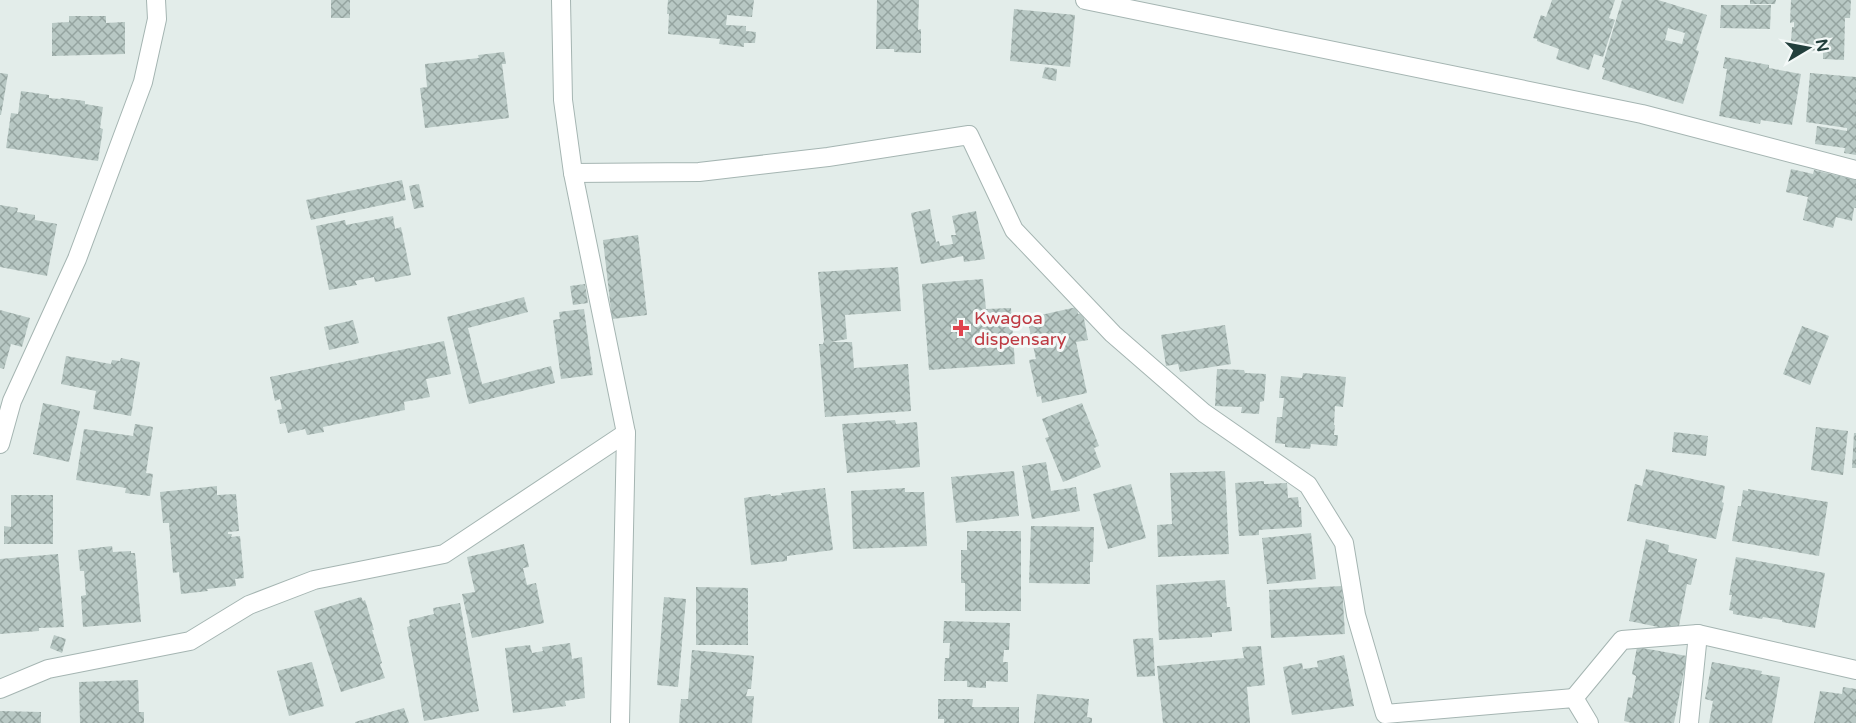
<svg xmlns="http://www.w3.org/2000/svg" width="1856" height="723" viewBox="0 0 1856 723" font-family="'Varela Round',sans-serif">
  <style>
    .building { fill: url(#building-cross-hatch); fill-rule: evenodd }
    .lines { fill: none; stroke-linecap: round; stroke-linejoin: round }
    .minor-casing { stroke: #a5b5b2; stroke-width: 20 }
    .minor { stroke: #fff; stroke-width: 18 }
    .health-dot { fill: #e0444e; stroke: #f4f9f8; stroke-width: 2 }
    .labels { text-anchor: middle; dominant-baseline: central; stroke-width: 6; stroke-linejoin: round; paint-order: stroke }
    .health-label { font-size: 18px; fill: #be3a42; stroke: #f4f9f8; text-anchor: start }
  </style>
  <defs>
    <pattern id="building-cross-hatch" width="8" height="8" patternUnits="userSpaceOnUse" patternTransform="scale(1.5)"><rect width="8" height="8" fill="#b8c8c4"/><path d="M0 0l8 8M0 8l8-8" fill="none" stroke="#95a4a0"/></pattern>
  </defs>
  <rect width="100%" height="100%" fill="#e3edea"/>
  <g class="building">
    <rect x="331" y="0" width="19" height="18"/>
    <path d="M668 0H754L752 17 727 15 726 25 746 26V31L756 32 755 43H744V47L719 44 720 39 668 34 669 14H667Z"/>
    <path d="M877 0H919L918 30 921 29V53L894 52V49H876Z"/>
    <path d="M1552 0H1615L1609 18 1615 20 1603 57 1594 54 1589 70 1556 59 1559 49 1537 41V39L1533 38 1541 15 1546 17Z"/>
    <path d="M1622 0H1658L1707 15 1696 50 1699 51 1683 104 1602 79 1605 68 1602 67ZM1668 28 1685 33 1682 44 1665 40Z"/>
    <path d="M1750 0H1776L1775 4H1750Z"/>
    <path d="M1791 0H1851L1850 18H1845L1844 60 1823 59V51L1799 50 1800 43 1791 42 1792 27H1794V22L1790 23Z"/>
    <path d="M1721 5H1771L1770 29 1720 28Z"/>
    <path d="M1014 9 1075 15 1070 67 1010 61Z"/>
    <path d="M69 16H106V23L125 22V54L52 56V23L69 22Z"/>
    <path d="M504 52 506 64H502L509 118 425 128 420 88 427 87 425 64 479 58 478 55Z"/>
    <path d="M1725 57 1769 65V68L1801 74 1792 125 1761 120 1760 124 1719 116 1727 69 1723 68Z"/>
    <path d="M1045 67 1057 69 1056 81 1042 78Z"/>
    <path d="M0 73 8 74 1 115H0Z"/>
    <path d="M1810 73 1856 77V155L1844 153 1845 148 1815 144 1817 126 1847 131V128L1806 122Z"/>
    <path d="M21 91 49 95V98L60 99 61 98 85 101V104L103 107 100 128 103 129 98 161 6 148 11 113 18 114Z"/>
    <path d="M1791 169 1813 174 1814 170 1856 180V208H1854L1852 221 1836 217 1833 228 1803 220 1808 197 1786 192Z"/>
    <path d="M402 180 406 200 311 220 306 200Z"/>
    <path d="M419 184 424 207 414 209 409 186Z"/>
    <path d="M0 205 18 208 17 212 35 215V220L57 224 47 276 0 267Z"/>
    <path d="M930 209 936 242 939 241 940 246 953 244 951 235H956L952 216 976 211 985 259 964 262 963 256 921 264 911 213Z"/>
    <path d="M393 216 395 229 401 227 411 275 375 282 374 277 355 281 357 285 329 290 316 226 345 220 346 225Z"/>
    <path d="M638 235 647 315 612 319 603 240Z"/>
    <path d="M898 267 901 311 845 315 847 339 831 342H852L854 368 908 364 911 411 825 417 819 344H823L824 341 818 272Z"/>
    <path d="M983 279 986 309 1011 308 1015 364 929 370 922 284Z"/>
    <path d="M585 284 588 303 573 305 570 286Z"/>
    <path d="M524 297 528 312 468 328 482 384 551 366 555 383 469 404 447 317Z"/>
    <path d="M1077 307 1078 314 1083 313 1088 340 1076 342 1087 393 1042 403 1041 396 1037 397 1029 360 1036 359 1027 318Z"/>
    <path d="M584 309 593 375 561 379 553 320 560 319 559 312Z"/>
    <path d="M0 310 30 318 22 347 11 344 4 369 0 368Z"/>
    <path d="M353 320 359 343 329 350 324 327Z"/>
    <path d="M1225 325 1231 364 1180 372 1178 364 1166 366 1161 335Z"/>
    <path d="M1802 326 1829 336 1810 385 1783 374Z"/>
    <path d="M444 341 451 374 426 379 430 397 404 402 405 410 323 427 324 432 307 435 305 429 288 433 285 423 280 424 277 410 282 409 280 399 275 401 270 377Z"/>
    <path d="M66 356 111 364 112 360 120 361 121 358 140 362 131 416 93 409 96 391 61 384Z"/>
    <path d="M1217 369 1244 370 1245 373 1266 374 1264 401 1260 402 1259 414 1241 413 1242 407 1215 406Z"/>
    <path d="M1303 373 1346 377 1343 407 1335 406 1334 425H1335L1334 435H1338L1337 446 1311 444 1310 449 1285 447V444L1275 443 1277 417H1282L1284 398H1279L1281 376 1302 378Z"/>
    <path d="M43 403 80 411 69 462 33 454Z"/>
    <path d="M1082 403 1099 446 1094 448 1101 467 1063 482 1045 438 1049 437 1042 419Z"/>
    <path d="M895 420 896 424 917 422 920 467 847 473 842 424Z"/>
    <path d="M135 424 153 427 146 473 153 474 150 496 125 493 126 488 76 480 84 429 133 436Z"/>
    <path d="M1816 427 1848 431 1843 475 1811 470Z"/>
    <path d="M1674 432 1708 436 1706 456 1672 452Z"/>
    <path d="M1854 433H1856V468H1852Z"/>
    <path d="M1046 462 1051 491 1076 487 1080 511 1032 519 1022 466Z"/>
    <path d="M1646 469 1725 486 1722 502 1724 503 1716 539 1627 521 1635 484 1642 486Z"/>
    <path d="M1014 471 1019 516 956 523 951 477Z"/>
    <path d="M1225 471 1229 554 1158 557 1157 525 1172 524 1170 473Z"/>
    <path d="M1264 481V484L1287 483 1288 498 1298 497 1299 507H1301L1302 527 1259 530V535L1239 536 1235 483Z"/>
    <path d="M1131 484 1146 538 1108 549 1093 494Z"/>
    <path d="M217 486V495L236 494 239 531 228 532V534H232L231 537 240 536 244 578 235 579 236 586 207 589 208 591 181 594 179 572 173 573 169 523H163L160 492Z"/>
    <path d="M825 488 833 550 787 556V561L751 565 744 498 770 494 771 496 782 495 781 493Z"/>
    <path d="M905 488V492H924L927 546 853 549 851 491Z"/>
    <path d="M1748 489 1828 502 1819 556 1732 541 1738 506H1741L1743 490 1748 491Z"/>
    <path d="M11 495H53V544H4V526L11 527Z"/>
    <path d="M1031 526 1094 527 1093 562H1090V584L1029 583Z"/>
    <path d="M967 531H1021V611H965V583H961V550H967Z"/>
    <path d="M1311 533 1316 579 1267 584 1262 538Z"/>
    <path d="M1646 539 1669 545 1668 552 1697 559 1691 585 1687 584 1678 631 1629 621Z"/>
    <path d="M524 544 529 567 523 568 527 585 536 583 544 623 472 638 462 594 475 592 467 557Z"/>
    <path d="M112 546 113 552 131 551V553H135L141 622 83 627 81 596 86 595 84 571H80L78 550Z"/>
    <path d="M58 554 64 627 39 628V631L0 634V559Z"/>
    <path d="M1736 557 1825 573 1815 628 1782 622V620L1763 617 1762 619 1733 614V611L1729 610 1732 595H1729Z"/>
    <path d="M1225 580 1227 607H1230L1232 631 1212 633V637L1159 640 1156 585Z"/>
    <path d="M1342 586 1345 634 1271 638 1269 590Z"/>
    <path d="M696 587 748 588V645H696Z"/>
    <path d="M361 597 363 601 365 600 374 630H372L382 663 380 664 385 678 341 692 314 611Z"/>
    <path d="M664 597 686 599 678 687 657 685Z"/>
    <path d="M460 603 479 711 424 721 407 627 410 626 409 620 434 614 433 608Z"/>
    <path d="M944 621 1010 623 1009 650H1004L1003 662H1008V682L986 681V688L967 687V681H944L945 658H949L950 643H943Z"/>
    <path d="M54 635 66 639 62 653 50 648Z"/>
    <path d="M1153 638 1155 676 1137 677 1133 639Z"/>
    <path d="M570 643 572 659 582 657 585 698 565 701 566 706 513 713 505 648 530 645 532 653 543 651 542 647Z"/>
    <path d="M1261 646 1265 685 1247 687 1250 723H1163L1157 666 1244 658 1242 647Z"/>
    <path d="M1637 647 1687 656 1674 723H1632L1624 721 1628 697 1632 698 1636 676 1632 674Z"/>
    <path d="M692 650 754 656 751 689H748L746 696H754L752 723H679L681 699H688Z"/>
    <path d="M1344 655 1354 706 1292 715 1283 667 1302 663 1303 669 1318 667 1317 661Z"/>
    <path d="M312 662 324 706 289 716 277 671Z"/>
    <path d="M1712 662 1762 671 1761 674 1780 677 1772 723H1709L1713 701 1705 699Z"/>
    <path d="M138 680 139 712H144V723H80L79 682Z"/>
    <path d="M1843 687 1856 689V723H1814L1820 691 1842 694Z"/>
    <path d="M1037 694 1089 699 1087 717 1092 718V723H1034Z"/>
    <path d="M938 699H973L972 707H1019V723H944V719H938Z"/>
    <path d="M404 708 409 723H355V722Z"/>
    <path d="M0 711 41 712V723H0Z"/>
  </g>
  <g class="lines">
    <defs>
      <g id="minor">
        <path d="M561 0 563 100 573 173 626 433 620 723"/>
        <path d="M1085 0 1642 114 1856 170"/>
        <path d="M573 173 699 172 828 157 969 135 1014 230 1113 334 1204 413 1308 485 1344 543 1356 615 1385 714 1574 698 1589 723"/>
        <path d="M0 444 12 401 77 259 143 82 157 19 156 0"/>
        <path d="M0 689 48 669 190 641 249 605 314 580 444 554 626 433"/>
        <path d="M1574 698 1622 640 1698 634 1856 670"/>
        <path d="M1689 723 1698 634"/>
      </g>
    </defs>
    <use href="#minor" class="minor-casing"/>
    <use href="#minor" class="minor"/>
  </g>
  <path class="health-dot" d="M958 319h6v6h6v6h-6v6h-6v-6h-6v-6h6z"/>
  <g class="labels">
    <g class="health-label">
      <text x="974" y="318">Kwagoa<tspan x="974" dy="21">dispensary</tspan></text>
    </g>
  </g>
  <g transform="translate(1808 48) rotate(80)" stroke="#f4f9f8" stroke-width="4.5" paint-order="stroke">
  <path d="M0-4.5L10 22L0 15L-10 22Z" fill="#223f3c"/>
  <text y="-9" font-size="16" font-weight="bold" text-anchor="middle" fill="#223f3c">N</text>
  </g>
</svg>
